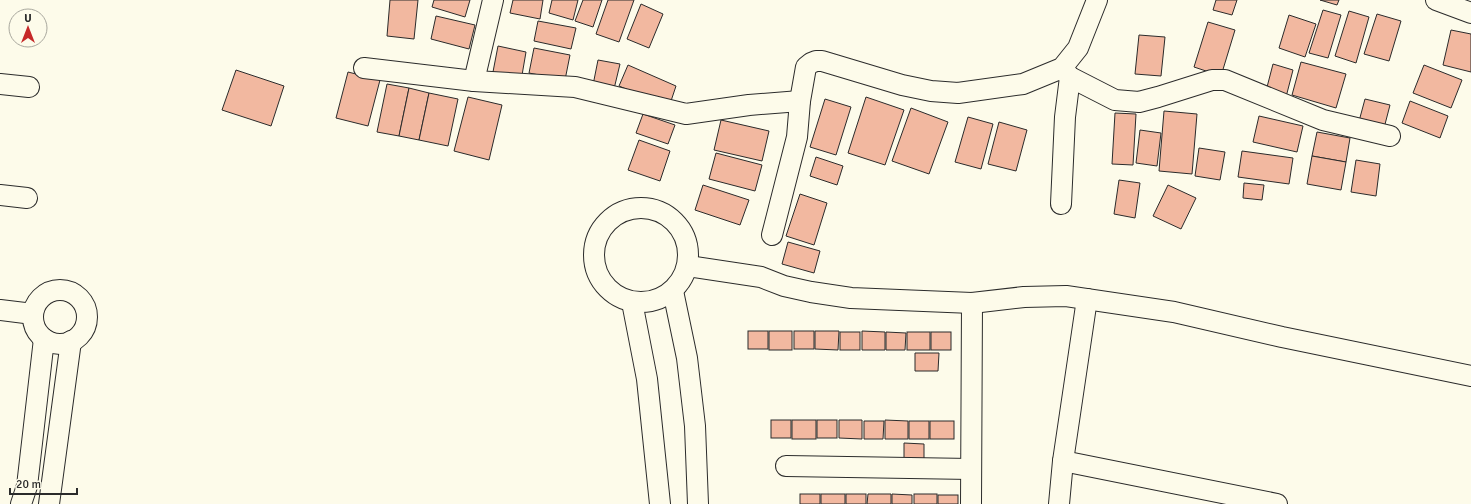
<svg xmlns="http://www.w3.org/2000/svg" width="1471" height="504" viewBox="0 0 1471 504" font-family="Signika,sans-serif">
  <style>
    .building { fill: #f2b8a0; stroke: #2b2b2b }
    .lines { fill: none; stroke-linecap: round; stroke-linejoin: round }
    .minor-casing { stroke: #2b2b2b; stroke-width: 22 }
    .minor { stroke: #fdfbea; stroke-width: 20 }
  </style>
  <rect width="100%" height="100%" fill="#fdfbea"/>
  <g class="building">
    <path d="M390 0H418L414 39 387 36Z"/>
    <path d="M434 0H470L465 17 432 7Z"/>
    <path d="M513 0H543L540 19 510 13Z"/>
    <path d="M552 0H578L573 20 549 13Z"/>
    <path d="M583 0H602L593 27 575 21Z"/>
    <path d="M608 0H634L619 42 596 34Z"/>
    <path d="M1216 0H1237L1232 15 1213 10Z"/>
    <path d="M1320 0H1339L1337 5Z"/>
    <path d="M641 4 663 14 649 48 627 39Z"/>
    <path d="M1323 10 1341 15 1328 58 1309 53Z"/>
    <path d="M1349 11 1369 17 1356 63 1335 56Z"/>
    <path d="M1377 14 1401 21 1389 61 1364 54Z"/>
    <path d="M1289 15 1316 24 1305 57 1279 48Z"/>
    <path d="M436 16 475 25 469 49 431 39Z"/>
    <path d="M538 21 576 28 571 49 534 41Z"/>
    <path d="M1208 22 1235 30 1221 76 1194 67Z"/>
    <path d="M1451 30 1471 34V72L1443 65Z"/>
    <path d="M1139 35 1165 37 1161 76 1135 74Z"/>
    <path d="M498 46 526 52 521 81 492 77Z"/>
    <path d="M534 48 570 55 565 80 529 73Z"/>
    <path d="M598 60 620 64 614 89 593 85Z"/>
    <path d="M1301 62 1346 74 1336 108 1292 95Z"/>
    <path d="M1273 64 1293 70 1286 97 1266 91Z"/>
    <path d="M628 65 676 86 669 107 619 86Z"/>
    <path d="M1424 65 1462 80 1451 108 1413 93Z"/>
    <path d="M236 70 284 86 271 126 222 110Z"/>
    <path d="M348 72 380 80 368 126 336 118Z"/>
    <path d="M387 84 409 88 399 136 377 132Z"/>
    <path d="M409 88 429 93 419 140 399 136Z"/>
    <path d="M429 93 458 99 448 146 419 140Z"/>
    <path d="M468 97 502 105 489 160 454 151Z"/>
    <path d="M866 97 904 110 885 165 848 153Z"/>
    <path d="M825 99 851 107 836 155 810 147Z"/>
    <path d="M1365 99 1390 105 1383 132 1358 125Z"/>
    <path d="M1410 101 1448 116 1440 138 1402 123Z"/>
    <path d="M911 108 948 122 929 174 892 161Z"/>
    <path d="M1164 111 1197 114 1192 174 1159 171Z"/>
    <path d="M1115 113 1136 114 1133 165 1112 164Z"/>
    <path d="M643 114 675 125 668 144 636 133Z"/>
    <path d="M1259 116 1303 126 1297 152 1253 142Z"/>
    <path d="M968 117 993 124 981 169 955 162Z"/>
    <path d="M721 120 769 131 762 161 714 150Z"/>
    <path d="M999 122 1027 130 1016 171 988 164Z"/>
    <path d="M1140 130 1161 133 1157 166 1136 163Z"/>
    <path d="M1317 132 1350 138 1346 162 1312 156Z"/>
    <path d="M639 140 670 151 660 181 628 170Z"/>
    <path d="M1199 148 1225 152 1220 180 1195 176Z"/>
    <path d="M1242 151 1293 158 1289 184 1238 177Z"/>
    <path d="M716 153 762 165 755 191 709 179Z"/>
    <path d="M1312 156 1346 162 1341 190 1307 184Z"/>
    <path d="M816 157 843 166 837 185 810 176Z"/>
    <path d="M1356 160 1380 164 1376 196 1351 192Z"/>
    <path d="M1119 180 1140 183 1135 218 1114 214Z"/>
    <path d="M1244 183 1264 185 1262 200 1243 198Z"/>
    <path d="M703 185 749 200 740 225 695 210Z"/>
    <path d="M1168 185 1196 198 1181 229 1153 216Z"/>
    <path d="M800 194 827 203 814 245 786 236Z"/>
    <path d="M788 242 820 251 814 273 782 264Z"/>
    <rect x="748" y="331" width="20" height="18"/>
    <rect x="769" y="331" width="23" height="19"/>
    <rect x="794" y="331" width="20" height="18"/>
    <path d="M815 331H839L838 350 815 349Z"/>
    <path d="M862 331 885 332V350H862Z"/>
    <rect x="840" y="332" width="20" height="18"/>
    <path d="M886 332 906 333 905 350H886Z"/>
    <rect x="907" y="332" width="23" height="18"/>
    <rect x="931" y="332" width="20" height="18"/>
    <path d="M915 353H939L938 371H915Z"/>
    <rect x="771" y="420" width="20" height="18"/>
    <rect x="792" y="420" width="24" height="19"/>
    <rect x="817" y="420" width="20" height="18"/>
    <path d="M839 420H862V439L839 438Z"/>
    <path d="M885 420 908 421V439H885Z"/>
    <path d="M864 421H884L883 439H864Z"/>
    <rect x="909" y="421" width="20" height="18"/>
    <rect x="930" y="421" width="24" height="18"/>
    <path d="M904 443 924 444V461H904Z"/>
    <rect x="800" y="494" width="20" height="10"/>
    <rect x="821" y="494" width="24" height="10"/>
    <rect x="846" y="494" width="20" height="10"/>
    <path d="M868 494H891V504H867Z"/>
    <path d="M892 494 912 495V504H892Z"/>
    <rect x="914" y="494" width="23" height="10"/>
    <rect x="938" y="495" width="20" height="9"/>
  </g>
  <g class="lines">
    <defs>
      <g id="minor">
        <path d="M1436 0 1471 13"/>
        <path d="M364 68 474 81 575 87 686 114 749 105 800 101"/>
        <path d="M1062 68 1070 77 1115 100 1139 102 1158 97 1212 80H1225L1323 120 1390 136"/>
        <path d="M474 81 493 0"/>
        <path d="M0 84 29 87"/>
        <path d="M0 195 27 198"/>
        <path d="M1061 204 1065 117 1070 77"/>
        <circle cx="641" cy="255" r="47"/>
        <path d="M772 235 797 137 800 101 806 67 811 63 816 61H822L902 85 931 91 958 93 1023 84 1062 68 1078 48 1097 0"/>
        <path d="M688 266 761 277 784 286 811 292 851 298 972 303 1024 297 1066 296 1174 312 1282 337 1471 376"/>
        <circle cx="60" cy="317" r="27"/>
        <path d="M673 291 687 358 695 426 698 504"/>
        <path d="M632 302 647 379 660 504"/>
        <path d="M0 310 33 314"/>
        <path d="M1063 461 1277 504"/>
        <path d="M786 466 971 469"/>
        <path d="M21 504 27 486 44 339"/>
        <path d="M49 504 71 341"/>
        <path d="M971 504 972 303"/>
        <path d="M1059 504 1063 461 1087 299"/>
      </g>
    </defs>
    <use href="#minor" class="minor-casing"/>
    <use href="#minor" class="minor"/>
  </g>
  <g transform="translate(28 28)"><circle r="19" fill="#fdfbea" stroke="#a9a89e"/>
  <path d="M0-3L7 15L0 10L-7 15Z" fill="#c62828"/>
  <text y="-6" font-size="11" font-weight="bold" text-anchor="middle" fill="#2b2b2b">U</text>
  </g>
  <path d="M10 488v6h67v-6" fill="none" stroke="#2b2b2b" stroke-width="2"/>
  <text x="16" y="488" font-size="12" fill="#2b2b2b" stroke="#fdfbea" stroke-width="3" paint-order="stroke">20 m</text>
</svg>
